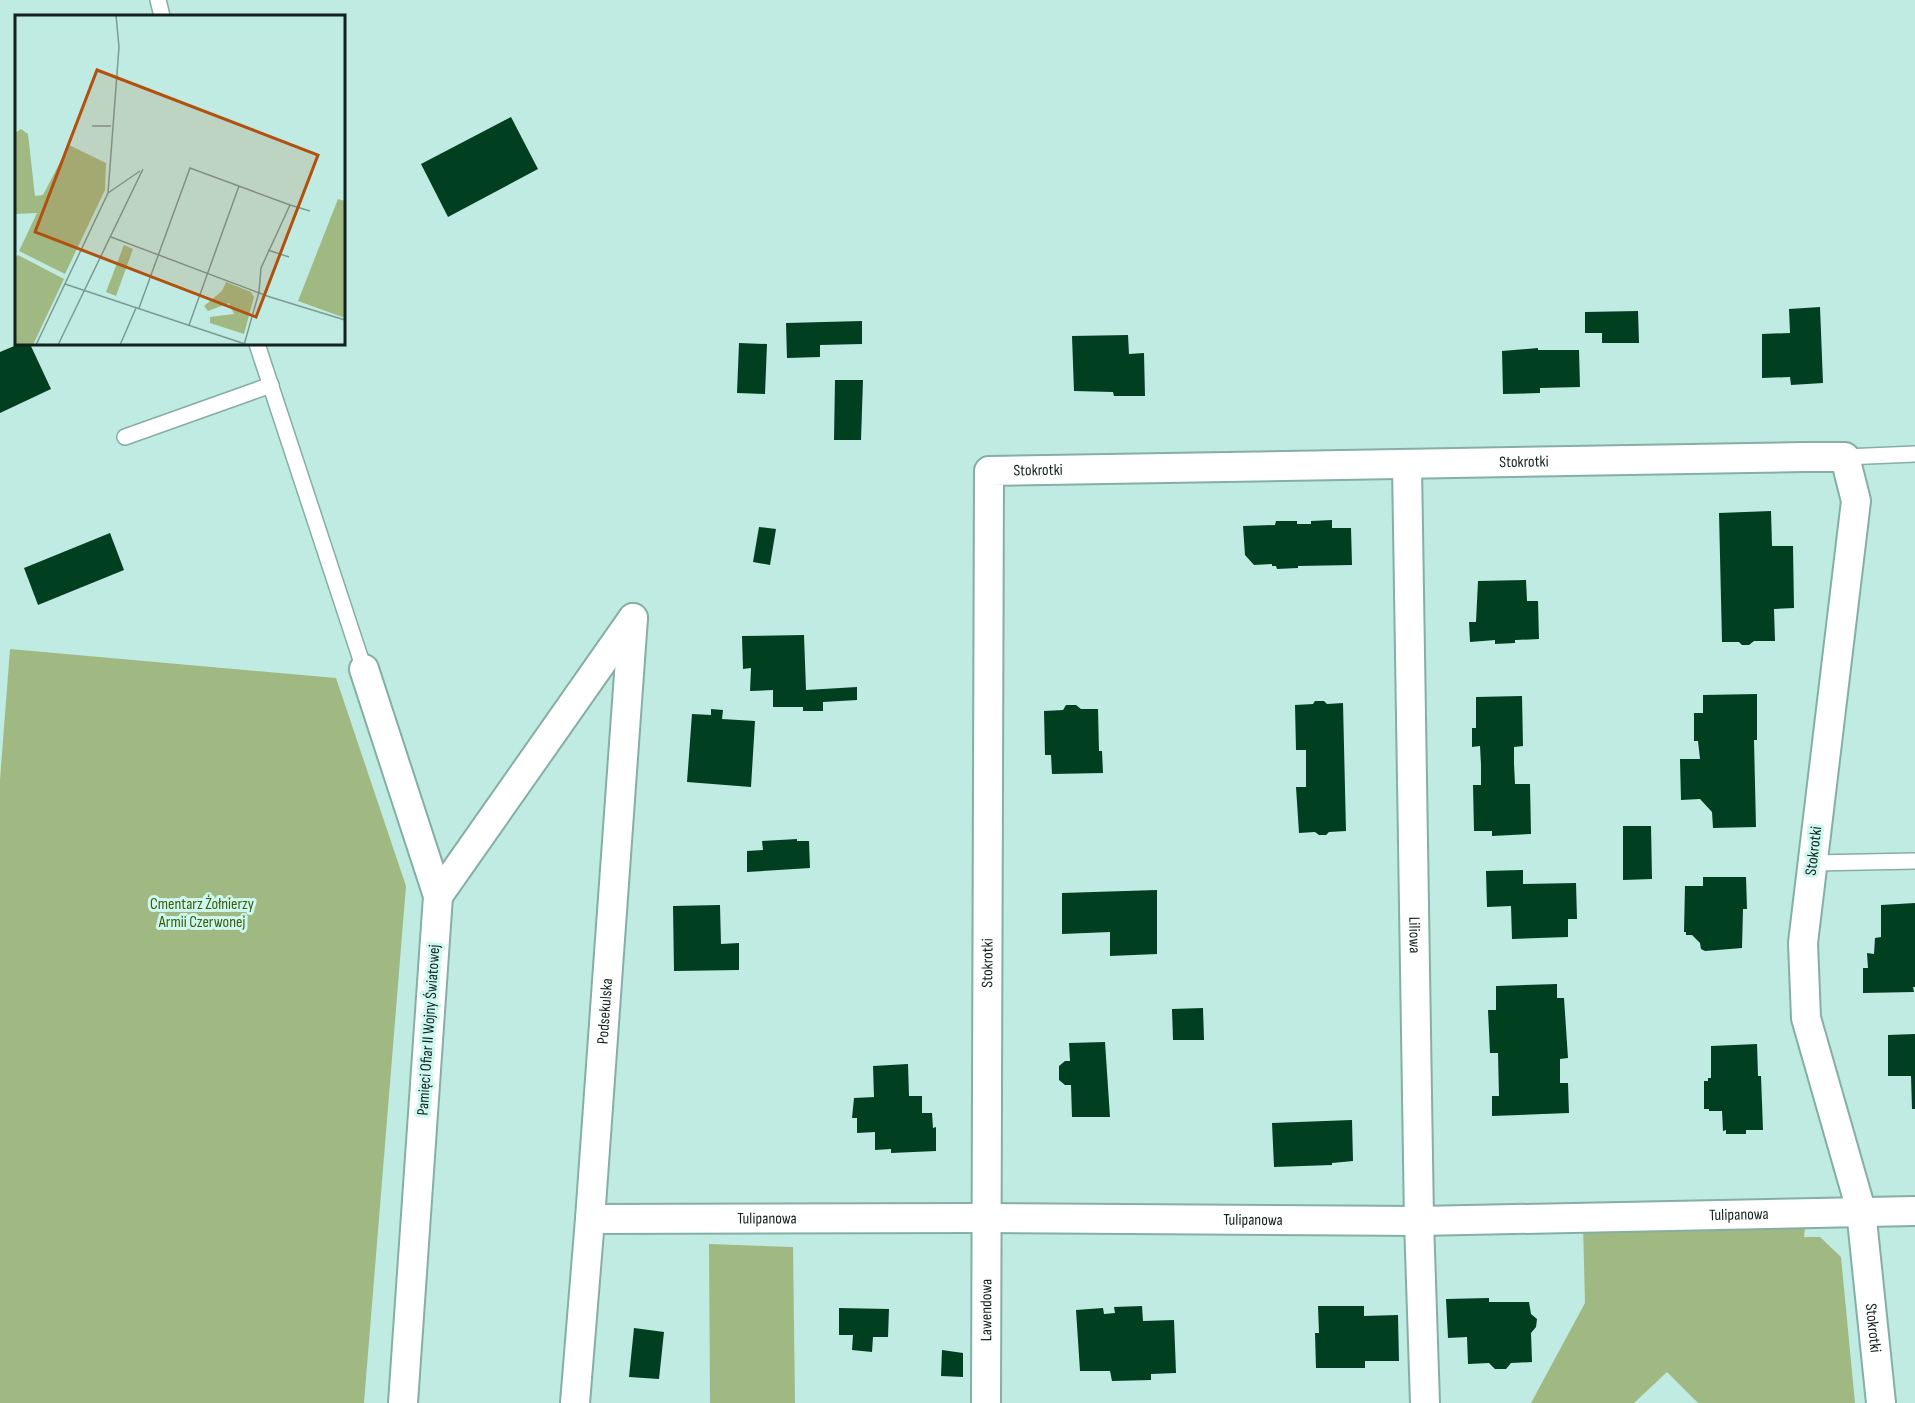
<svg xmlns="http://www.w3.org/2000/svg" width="1915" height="1403" viewBox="0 0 1915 1403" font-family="'Sofia Sans Condensed',sans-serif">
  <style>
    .green { fill: #a0b982 }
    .building { fill: #003f1f }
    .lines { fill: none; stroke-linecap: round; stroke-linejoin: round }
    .service-casing { stroke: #85aea6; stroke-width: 18 }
    .minor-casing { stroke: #85aea6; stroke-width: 32 }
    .service { stroke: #fff; stroke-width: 15 }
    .minor { stroke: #fff; stroke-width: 28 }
    .labels { text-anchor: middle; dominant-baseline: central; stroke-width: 6; stroke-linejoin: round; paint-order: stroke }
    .street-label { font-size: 16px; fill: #11221f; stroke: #cdf8ef }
    .park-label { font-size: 16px; fill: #3f5a0b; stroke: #cdf8ef }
    .inset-road { fill: none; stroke: #7a9b94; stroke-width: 1.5 }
    .view { fill: #b2510f; fill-opacity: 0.15; stroke: #b2510f; stroke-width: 3 }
    .inset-edge { fill: none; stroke: #11221f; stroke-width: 3 }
  </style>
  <rect width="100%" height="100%" fill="#c0ebe2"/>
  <g class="green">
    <path d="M10 649 336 678 406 886 364 1403H0V780Z"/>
    <path d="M1751 1222 1805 1228 1804 1237H1820L1841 1257 1855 1403H1698L1667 1372 1634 1403H1531L1585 1303 1583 1225Z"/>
    <path d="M709 1244 793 1247 795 1403H710Z"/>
  </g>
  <g class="building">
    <path d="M511 117 538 169 448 217 421 164Z"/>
    <path d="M1820 307 1823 383 1791 385 1790 377 1762 378V334L1790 333 1789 309Z"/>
    <path d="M1638 311 1639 343H1602V333H1585V312Z"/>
    <path d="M862 321V344L820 345V357L787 358 786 323Z"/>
    <path d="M1128 335 1129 354 1144 353 1145 396H1114L1113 392 1074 391 1072 336Z"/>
    <path d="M739 343 767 344 765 394 737 393Z"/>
    <path d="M19 344H30L51 389 0 413V352Z"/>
    <path d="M1538 348V350H1579L1580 387 1540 388V393L1503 394 1502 351Z"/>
    <path d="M835 380H863L861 440H834Z"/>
    <path d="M1771 511 1772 546H1793L1794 608 1774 609 1775 641H1754L1749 645H1742L1739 642H1722L1719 513Z"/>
    <path d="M1332 520V528H1351L1352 565 1298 566V568L1277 569 1276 566H1272V564L1254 565 1245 555 1243 526 1275 525 1276 521H1297V524H1311V521Z"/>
    <path d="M759 527 776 529 770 565 753 562Z"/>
    <path d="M110 533 124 570 38 605 24 568Z"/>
    <path d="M1526 580 1527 601H1538L1539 639 1515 640V643L1495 644V640L1470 642 1469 622H1476L1478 581Z"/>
    <path d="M804 635 806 690 857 687V700L823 702V711H803V707H773V690L750 691 751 668 743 669 742 636Z"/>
    <path d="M1757 694V740H1754L1756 827 1713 828 1712 812 1700 799 1681 800 1680 759H1700L1698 741H1694V713H1703V695Z"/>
    <path d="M1522 696 1523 746 1514 747V764L1515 784H1530L1531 834 1492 836V831H1474L1473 785H1481V765L1480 746 1472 747V728H1476V697Z"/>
    <path d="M1315 701H1324L1327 704 1343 703 1346 831 1329 832 1326 835H1319L1315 832 1299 833 1296 787H1306V750H1296L1295 705 1313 704Z"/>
    <path d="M1066 705H1076L1081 709H1098L1099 751H1102L1103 773 1052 774 1051 755H1045L1044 711 1063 710Z"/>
    <path d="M711 709 723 710 722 719 755 721 751 787 687 782 692 714 711 715Z"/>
    <path d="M1623 826H1651L1652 879 1623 880Z"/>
    <path d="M797 839V841H809L810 868 747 872V851L763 850 762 841Z"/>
    <path d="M1523 870V884L1576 883 1577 919H1568V937L1512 939 1511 906 1487 907 1486 871Z"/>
    <path d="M1703 877H1746L1747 909H1743L1742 948 1705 951 1701 949 1700 943 1692 935H1686V932H1684L1685 886H1703Z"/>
    <path d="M1157 890V954L1110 956V932L1062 934V893Z"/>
    <path d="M1915 903V987H1913L1914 992 1863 993V968H1868L1867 953 1874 954 1875 938 1881 937V905Z"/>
    <path d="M720 905 721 944 739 943V970L674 971 673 906Z"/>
    <path d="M1557 984V998H1564L1568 1058 1560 1059V1083H1568L1569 1113 1492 1116V1096H1499L1498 1053H1490L1488 1010H1496V986Z"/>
    <path d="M1203 1008 1204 1040H1173L1172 1009Z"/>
    <path d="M1915 1034V1109H1912L1911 1076H1888V1035Z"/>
    <path d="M1105 1042 1110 1117H1072L1071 1085H1065L1059 1080V1066L1065 1061H1070L1069 1043Z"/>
    <path d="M1757 1044 1758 1076H1761L1763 1130H1746V1134H1726V1130L1723 1131 1722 1111H1709V1109H1704V1081H1708V1078H1711V1046Z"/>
    <path d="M908 1064 909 1096H922V1113H932L933 1128 936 1127V1151L891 1153V1149L875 1150V1132L857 1133V1118H852L854 1098 874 1097 873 1066Z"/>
    <path d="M1352 1120 1353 1161 1332 1163V1165L1274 1167 1272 1123Z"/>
    <path d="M1489 1298V1302H1529L1531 1314 1537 1319 1536 1327 1531 1333 1532 1362 1511 1363 1506 1369H1495L1489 1363 1468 1364 1467 1337 1448 1338 1446 1299Z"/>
    <path d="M1142 1306 1143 1321 1174 1320 1176 1373 1151 1374V1380L1112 1381 1110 1371H1080L1076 1310 1103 1308 1104 1314 1115 1313 1114 1307Z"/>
    <path d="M1318 1306H1364V1316L1398 1315 1399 1361H1365V1368H1316L1315 1333H1319Z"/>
    <path d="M839 1308 889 1309 888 1337H873L872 1352 852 1350 853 1335H839Z"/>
    <path d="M634 1328 664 1332 659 1379 629 1377Z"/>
    <path d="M942 1350 963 1353V1377L941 1376Z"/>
  </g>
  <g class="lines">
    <defs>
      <g id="service">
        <path d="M158 0 162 16"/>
        <path d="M257 344 364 669"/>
        <path d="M125 437 271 385"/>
        <path d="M1845 457 1915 454"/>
        <path d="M1813 863 1915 861"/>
      </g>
      <g id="minor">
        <path id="s1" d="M1407 465 1419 1221 1425 1403"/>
        <path d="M364 669 438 896 403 1403"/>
        <path d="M438 896 633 618"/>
        <path id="s2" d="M590 1219 988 1218 1419 1221 1915 1211"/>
        <path id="s3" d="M575 1403 590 1219 633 618"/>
        <path id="s4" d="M986 1403 989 471 1804 457H1845L1856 501 1803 943 1806 1018 1861 1210 1881 1403"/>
      </g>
    </defs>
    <use href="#service" class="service-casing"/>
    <use href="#minor" class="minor-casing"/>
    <use href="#service" class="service"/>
    <use href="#minor" class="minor"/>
  </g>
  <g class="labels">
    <g class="street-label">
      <text stroke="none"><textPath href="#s4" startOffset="1467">Stokrotki</textPath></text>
      <text stroke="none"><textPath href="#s4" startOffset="981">Stokrotki</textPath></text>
      <text transform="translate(1814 851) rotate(-83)">Stokrotki</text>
      <text stroke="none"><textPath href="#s1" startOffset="470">Liliowa</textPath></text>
      <text stroke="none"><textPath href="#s4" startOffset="440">Stokrotki</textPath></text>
      <text stroke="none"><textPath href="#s3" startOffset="393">Podsekulska</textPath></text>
      <text transform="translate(429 1030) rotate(-86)">Pamięci Ofiar II Wojny Światowej</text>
      <text stroke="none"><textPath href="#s2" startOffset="1149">Tulipanowa</textPath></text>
      <text stroke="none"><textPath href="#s2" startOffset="177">Tulipanowa</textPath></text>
      <text stroke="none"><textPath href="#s2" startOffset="663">Tulipanowa</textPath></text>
      <text stroke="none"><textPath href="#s4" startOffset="93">Lawendowa</textPath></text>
      <text stroke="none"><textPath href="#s4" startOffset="2672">Stokrotki</textPath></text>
    </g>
    <g class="park-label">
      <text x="202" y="904">Cmentarz Żołnierzy<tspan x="202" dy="18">Armii Czerwonej</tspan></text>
    </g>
  </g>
  <g transform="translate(15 15)">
    <rect width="330" height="330" fill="#c0ebe2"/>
    <path d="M6 114 13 119 20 181 28 180 54 130 91 148 90 175 50 259 4 236 22 198 0 199V118ZM323 184 330 186V303L283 286ZM109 230 118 234 101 281 91 277ZM3 240 49 264 18 330H0V242ZM211 267 236 277 239 282 229 319 195 308V302L219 299 214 288 193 296 189 291 207 276Z" fill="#a0b982"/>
    <path class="inset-road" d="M77 111H96M93 178 125 156M275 190 295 196M96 222 255 282 330 305M253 235 274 242M50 269 233 330M124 293 175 153 275 190 246 253 244 277 229 330M174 310 224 171M21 330 93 178 104 32 101 0M43 330 128 154M105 330 121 293"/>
    <path class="view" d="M82 55 303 140 241 302 20 217Z"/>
    <rect width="330" height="330" class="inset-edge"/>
  </g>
</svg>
